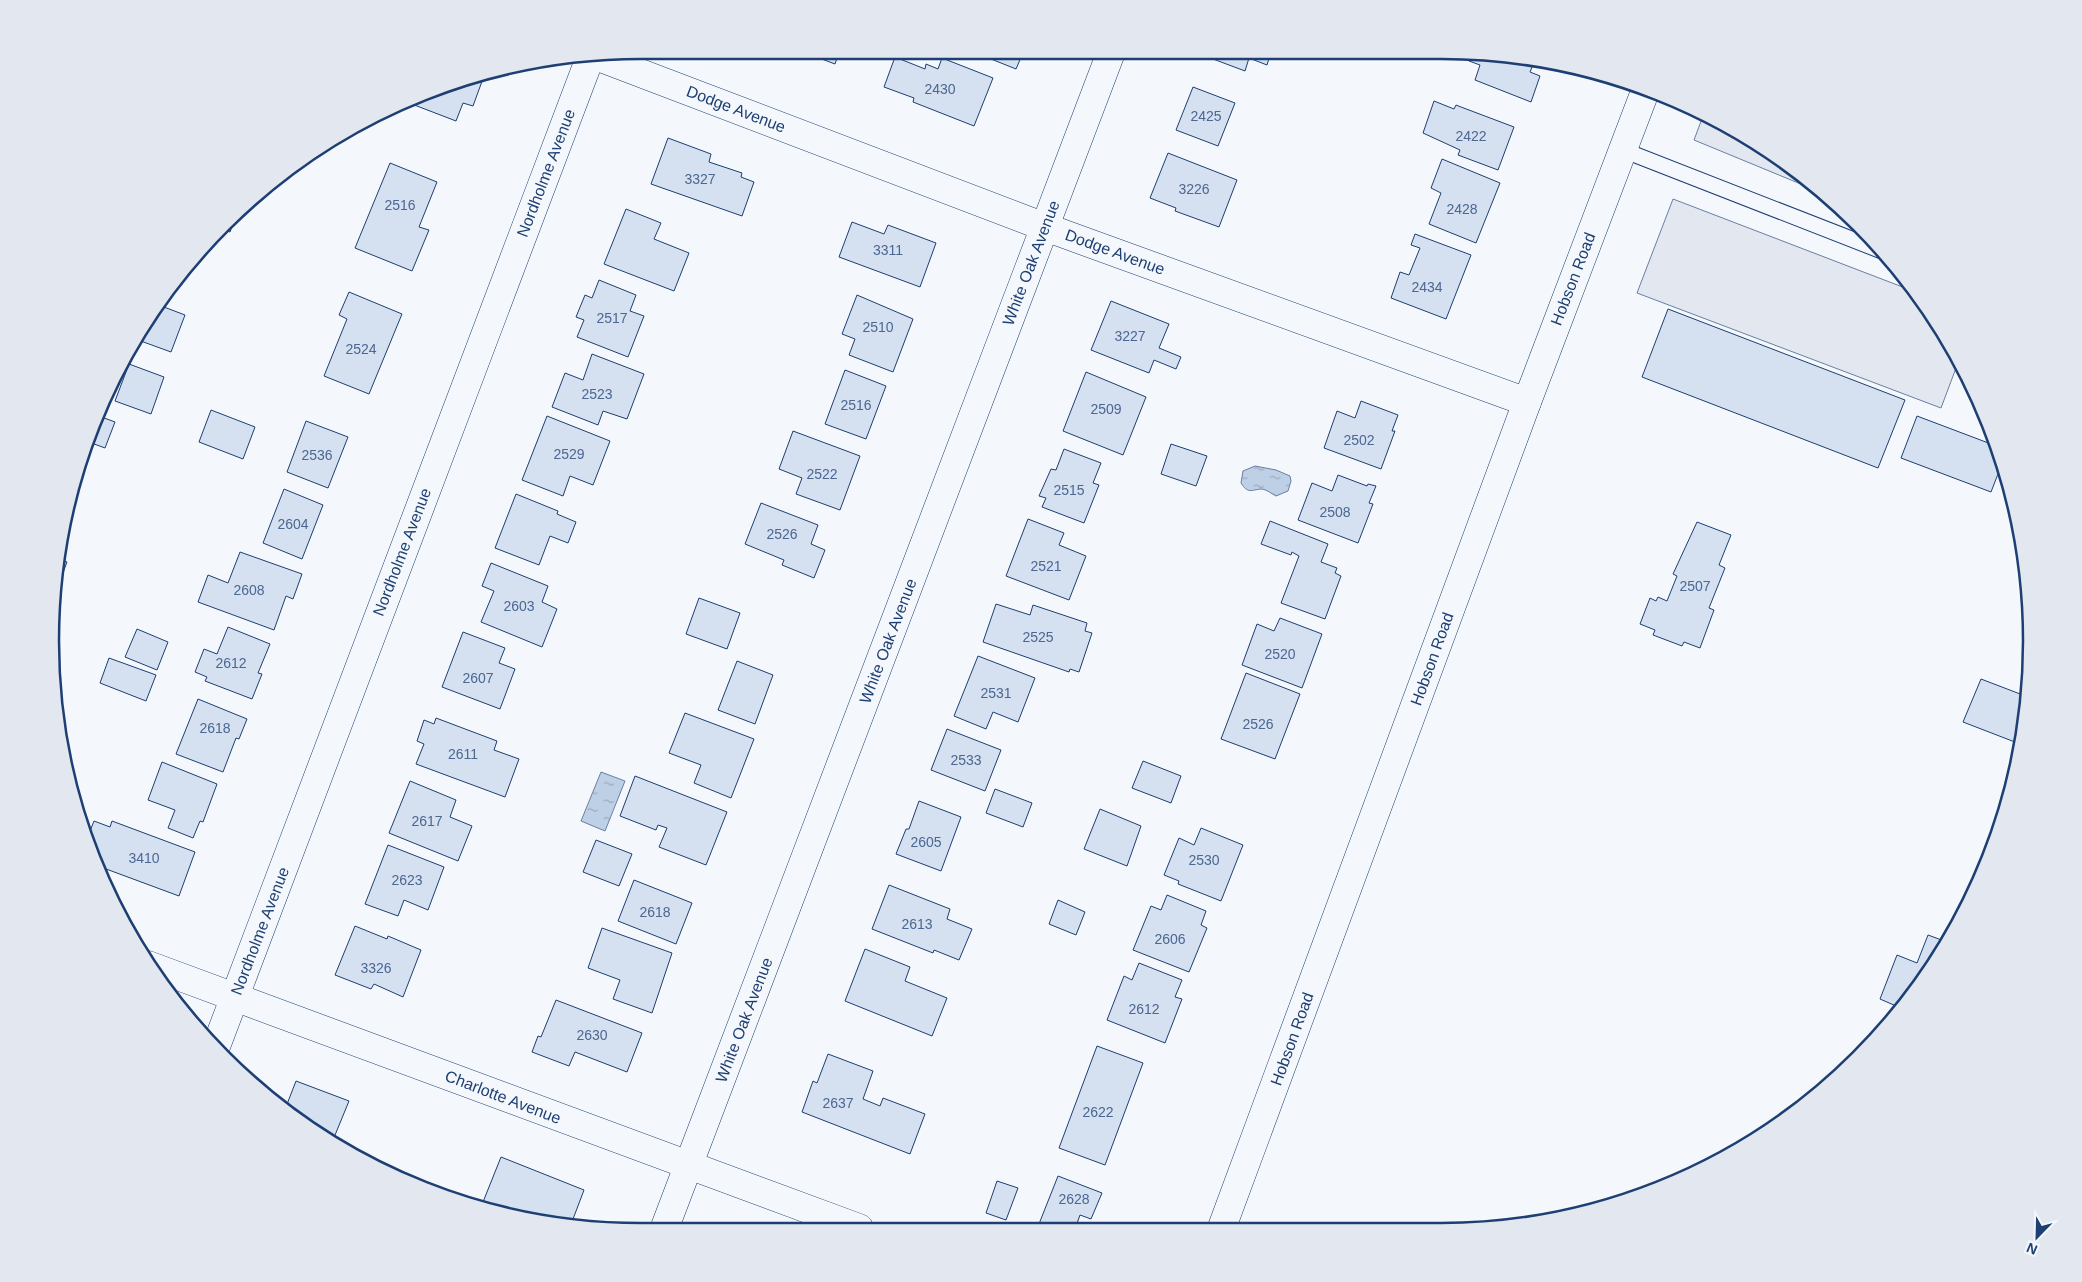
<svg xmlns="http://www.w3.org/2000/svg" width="2082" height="1282" viewBox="0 0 2082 1282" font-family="Arial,sans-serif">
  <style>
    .parking { fill: #e3e8f0; stroke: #687fa3 }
    .water { fill: url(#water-ripples); stroke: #687fa3 }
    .building { fill: #d5e0f0; stroke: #1d3f73 }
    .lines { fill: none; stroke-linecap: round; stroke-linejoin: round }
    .lane-casing { stroke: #1d3f73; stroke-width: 17 }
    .street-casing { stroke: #1d3f73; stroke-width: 29 }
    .secondary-casing { stroke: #1d3f73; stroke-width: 29 }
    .lane { stroke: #f4f7fb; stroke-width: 15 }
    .street { stroke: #f4f7fb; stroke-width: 28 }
    .secondary { stroke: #f4f7fb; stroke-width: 28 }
    .labels { text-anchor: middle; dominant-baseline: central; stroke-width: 4; stroke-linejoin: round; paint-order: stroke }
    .number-label { font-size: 14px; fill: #4b6792 }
    .street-label { font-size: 16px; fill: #1d3f73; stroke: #f4f7fb }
    .rim { fill: none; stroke: #1d3f73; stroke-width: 2.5 }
  </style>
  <defs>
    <pattern id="water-ripples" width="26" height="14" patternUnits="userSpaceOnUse" patternTransform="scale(1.25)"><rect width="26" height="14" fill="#bed0e5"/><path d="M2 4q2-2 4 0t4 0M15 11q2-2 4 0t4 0" fill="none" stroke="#9aaabe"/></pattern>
  </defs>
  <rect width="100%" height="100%" fill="#f4f7fb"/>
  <g class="parking">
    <path d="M1703 116 1801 172 1825 194 1694 140Z"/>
    <path d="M1673 199 1913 291 1953 345 1959 360 1941 408 1637 293Z"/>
  </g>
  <g class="water">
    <path d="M1255 466 1276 470 1290 476 1291 481 1288 491 1276 496C1272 494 1266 489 1261 489 1251 490 1248 494 1241 483L1243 471Z"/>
    <path d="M601 772 625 781 605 831 581 821Z"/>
  </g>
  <g class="building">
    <path d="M811 55H838L835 64Z"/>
    <path d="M981 55H1022L1016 69Z"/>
    <path d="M1270 55 1267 65 1249 58 1245 71 1205 56Z"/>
    <path d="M1471 55H1518L1535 60 1530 72 1540 76 1531 102 1475 80 1480 65 1469 61Z"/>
    <path d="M895 57 925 69 926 64 938 69 942 58 993 78 974 126 913 102 914 98 884 87Z"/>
    <path d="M485 73 473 106 463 103 456 121 404 101 451 81Z"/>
    <path d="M1193 87 1235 103 1218 146 1176 130Z"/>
    <path d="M1434 101 1454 109 1456 105 1461 107 1514 127 1498 170 1458 155 1460 150 1423 133Z"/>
    <path d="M668 138 711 154 709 162 742 173 741 177 754 182 742 216 651 184Z"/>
    <path d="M1168 153 1237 180 1219 227 1175 211 1176 208 1150 198Z"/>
    <path d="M1442 159 1500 183 1476 243 1429 224 1441 193 1431 188Z"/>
    <path d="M390 163 437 182 419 227 429 230 412 271 355 248Z"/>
    <path d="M239 209 230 232 219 228 223 223Z"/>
    <path d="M626 209 661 223 654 239 689 253 674 291 604 264Z"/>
    <path d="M852 222 884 234 888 225 936 243 920 287 839 257Z"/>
    <path d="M1415 234 1471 255 1446 319 1391 298 1400 272 1409 275 1420 248 1411 245Z"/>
    <path d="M599 280 636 295 630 311 644 316 628 357 577 337 584 320 576 317 585 295 592 298Z"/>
    <path d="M349 292 402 314 369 394 324 376 347 319 339 315Z"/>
    <path d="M857 295 913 319 893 372 849 355 855 339 842 334Z"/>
    <path d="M1111 301 1169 324 1159 348 1181 357 1176 369 1154 360 1149 373 1091 350Z"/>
    <path d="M156 304 185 315 171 352 138 340 150 312Z"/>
    <path d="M1668 309 1905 400 1878 468 1642 377Z"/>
    <path d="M592 354 644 374 627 419 603 411 598 425 552 407 565 373 583 380Z"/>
    <path d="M129 364 164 377 151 414 115 401Z"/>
    <path d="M845 370 886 386 866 439 825 424Z"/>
    <path d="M1086 372 1146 397 1123 455 1063 431Z"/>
    <path d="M1361 401 1398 415 1392 431H1395L1381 469 1324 448 1337 411 1355 418Z"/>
    <path d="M211 410 255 427 243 459 199 442Z"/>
    <path d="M99 416 115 422 105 448 86 441Z"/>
    <path d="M547 416 610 441 593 485 570 476 563 496 522 480Z"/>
    <path d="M1917 416 1999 447 2003 461 1991 492 1901 458Z"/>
    <path d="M306 421 348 437 328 488 287 472Z"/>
    <path d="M793 431 860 456 840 510 796 494 802 478 779 469Z"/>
    <path d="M1171 444 1207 456 1196 486 1161 474Z"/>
    <path d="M1064 449 1101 463 1093 483 1099 485 1084 523 1042 507 1046 498 1039 496 1051 469 1056 470Z"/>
    <path d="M1338 475 1367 486 1368 484 1376 486 1369 503 1373 504 1358 543 1298 520 1312 483 1332 491Z"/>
    <path d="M284 489 323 505 302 559 263 543Z"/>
    <path d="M516 494 558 511 557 514 576 522 568 543 550 536 539 565 495 548Z"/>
    <path d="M761 503 818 525 811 544 825 550 814 578 782 565 784 560 745 544Z"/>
    <path d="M1028 519 1064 533 1059 545 1086 556 1069 600 1006 576Z"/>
    <path d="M1270 521 1328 544 1321 562 1337 568 1335 573 1341 576 1325 619 1281 603 1299 556 1292 552 1291 555 1261 544Z"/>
    <path d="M1697 522 1731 535 1719 565 1725 568 1709 608 1714 610 1700 648 1684 642 1682 646 1653 635 1655 630 1640 624 1650 598 1656 601 1658 597 1667 601 1677 576 1673 574Z"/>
    <path d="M240 552 302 574 293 599 286 596 274 630 198 602 208 575 228 583Z"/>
    <path d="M56 558 67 562 57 589 53 588Z"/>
    <path d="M491 563 548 586 542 602 557 609 542 647 481 622 494 591 482 586Z"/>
    <path d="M699 598 740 613 727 649 686 634Z"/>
    <path d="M996 604 1030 615 1033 605 1087 623 1085 631 1092 633 1079 672 1070 669 1069 672 983 642Z"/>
    <path d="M1280 618 1322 634 1302 688 1242 665 1257 624 1274 631Z"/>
    <path d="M228 627 270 644 258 673 262 674 252 699 205 681 207 677 195 672 204 649 217 654Z"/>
    <path d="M137 629 168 642 157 670 125 657Z"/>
    <path d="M463 632 505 648 499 663 515 669 500 709 442 687Z"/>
    <path d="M978 656 1035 678 1018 722 993 712 986 729 954 716Z"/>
    <path d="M109 658 156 675 146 701 100 683Z"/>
    <path d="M737 661 773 675 755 724 718 710Z"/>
    <path d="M1246 673 1300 694 1275 759 1221 739Z"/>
    <path d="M1981 679 2028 697 2020 744 1963 722Z"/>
    <path d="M198 699 247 719 239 739 236 738 223 772 176 754Z"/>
    <path d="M685 713 754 739 731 798 694 783 701 765 669 753Z"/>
    <path d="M436 718 497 741 494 750 519 759 505 797 416 764 424 744 417 741 424 720 434 724Z"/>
    <path d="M947 729 1001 750 985 791 931 770Z"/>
    <path d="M1143 761 1181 776 1171 803 1132 788Z"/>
    <path d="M162 762 217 784 203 822 200 821 193 838 168 828 175 810 148 800Z"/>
    <path d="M635 776 727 812 706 865 659 847 667 828 658 825 656 830 620 816Z"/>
    <path d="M410 781 456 800 450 817 472 826 458 861 389 833Z"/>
    <path d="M995 789 1032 803 1023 827 986 813Z"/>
    <path d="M919 801 961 817 941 871 896 854 906 829H909Z"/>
    <path d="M1100 809 1141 826 1127 866 1084 849Z"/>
    <path d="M94 821 110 827 112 821 195 852 179 896 98 866 97 857 94 856 86 841Z"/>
    <path d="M1201 828 1243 845 1221 901 1178 884 1179 881 1164 875 1179 838 1194 845Z"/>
    <path d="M596 840 632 854 619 886 583 872Z"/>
    <path d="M388 845 444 867 428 910 404 900 398 916 365 904Z"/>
    <path d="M634 880 692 903 676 944 618 921Z"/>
    <path d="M889 885 950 909 947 919 972 929 959 960 934 950 933 953 872 929Z"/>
    <path d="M1167 895 1206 911 1201 925 1207 928 1189 972 1133 950 1151 906 1161 910Z"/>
    <path d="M1058 900 1085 912 1076 935 1049 924Z"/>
    <path d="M355 926 387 939 388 936 421 950 403 997 374 984 371 989 335 975Z"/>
    <path d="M602 928 672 953 652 1013 613 999 620 980 588 968Z"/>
    <path d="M1928 935 1947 942 1910 1001 1903 1009 1880 999 1897 955 1917 963Z"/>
    <path d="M865 949 910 967 905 981 947 998 932 1036 845 1001Z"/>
    <path d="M1139 963 1182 980 1175 997 1182 999 1165 1043 1107 1020 1124 976 1132 980Z"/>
    <path d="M556 1000 642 1033 627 1072 575 1052 569 1066 532 1052 538 1036 541 1037Z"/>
    <path d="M1097 1046 1143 1063 1105 1165 1059 1148Z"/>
    <path d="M828 1054 873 1071 863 1099 880 1106 883 1098 925 1114 910 1154 802 1112 813 1081 817 1083Z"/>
    <path d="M296 1081 349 1101 333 1140 284 1112Z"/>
    <path d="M501 1157 584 1190 570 1227 513 1213 483 1202Z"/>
    <path d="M1058 1176 1102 1193 1091 1219 1080 1215 1075 1229 1059 1227 1058 1229H1037Z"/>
    <path d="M997 1181 1018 1188 1006 1220 986 1213Z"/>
  </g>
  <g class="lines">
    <defs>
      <path id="lane" d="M1623 150 1887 253"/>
      <g id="street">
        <path d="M593 55 1045 227 1527 402"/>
        <path d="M148 965 859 1228"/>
        <path d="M215 1049 591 55"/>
        <path d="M665 1227 1110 55"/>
      </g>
      <path id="secondary" d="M1221 1230 1527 402 1646 89"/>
    </defs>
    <use href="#lane" class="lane-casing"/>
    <use href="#street" class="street-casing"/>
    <use href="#secondary" class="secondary-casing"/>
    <use href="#lane" class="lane"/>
    <use href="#street" class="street"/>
    <use href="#secondary" class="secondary"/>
  </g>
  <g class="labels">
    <g class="number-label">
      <text x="940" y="89">2430</text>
      <text x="1206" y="116">2425</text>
      <text x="1471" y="136">2422</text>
      <text x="700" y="179">3327</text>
      <text x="1194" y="189">3226</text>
      <text x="400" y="205">2516</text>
      <text x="1462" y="209">2428</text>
      <text x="888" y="250">3311</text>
      <text x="1427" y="287">2434</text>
      <text x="612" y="318">2517</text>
      <text x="878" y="327">2510</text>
      <text x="1130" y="336">3227</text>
      <text x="361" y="349">2524</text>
      <text x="597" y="394">2523</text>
      <text x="856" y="405">2516</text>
      <text x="1106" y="409">2509</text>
      <text x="1359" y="440">2502</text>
      <text x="569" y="454">2529</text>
      <text x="317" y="455">2536</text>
      <text x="822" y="474">2522</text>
      <text x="1069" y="490">2515</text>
      <text x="1335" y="512">2508</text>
      <text x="293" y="524">2604</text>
      <text x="782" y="534">2526</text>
      <text x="1046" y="566">2521</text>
      <text x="1695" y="586">2507</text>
      <text x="249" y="590">2608</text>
      <text x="519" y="606">2603</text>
      <text x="1038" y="637">2525</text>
      <text x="1280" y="654">2520</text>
      <text x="231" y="663">2612</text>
      <text x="478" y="678">2607</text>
      <text x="996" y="693">2531</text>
      <text x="1258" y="724">2526</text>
      <text x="215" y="728">2618</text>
      <text x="463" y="754">2611</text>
      <text x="966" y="760">2533</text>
      <text x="427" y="821">2617</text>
      <text x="926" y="842">2605</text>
      <text x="144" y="858">3410</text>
      <text x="1204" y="860">2530</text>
      <text x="407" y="880">2623</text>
      <text x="655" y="912">2618</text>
      <text x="917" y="924">2613</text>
      <text x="1170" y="939">2606</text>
      <text x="376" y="968">3326</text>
      <text x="1144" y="1009">2612</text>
      <text x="592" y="1035">2630</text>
      <text x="838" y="1103">2637</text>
      <text x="1098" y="1112">2622</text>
      <text x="1074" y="1199">2628</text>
    </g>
    <g class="street-label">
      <text transform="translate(736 109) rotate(21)">Dodge Avenue</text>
      <text transform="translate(546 173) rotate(-69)">Nordholme Avenue</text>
      <text transform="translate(1115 252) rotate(20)">Dodge Avenue</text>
      <text transform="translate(1031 263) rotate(-69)">White Oak Avenue</text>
      <text transform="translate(1573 279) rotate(-69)">Hobson Road</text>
      <text transform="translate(402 552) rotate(-69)">Nordholme Avenue</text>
      <text transform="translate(888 641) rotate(-69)">White Oak Avenue</text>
      <text transform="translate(1432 659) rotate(-70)">Hobson Road</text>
      <text transform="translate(260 931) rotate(-69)">Nordholme Avenue</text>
      <text transform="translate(744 1020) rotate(-69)">White Oak Avenue</text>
      <text transform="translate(1292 1039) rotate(-70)">Hobson Road</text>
      <text transform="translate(503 1097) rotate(21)">Charlotte Avenue</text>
    </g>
  </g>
  <path d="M0 0H2082V1282H0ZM641 59H1441A582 582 0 0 1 2023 641V641A582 582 0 0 1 1441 1223H641A582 582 0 0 1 59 641V641A582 582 0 0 1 641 59Z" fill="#e3e8f0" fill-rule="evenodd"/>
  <path class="rim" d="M641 59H1441A582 582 0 0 1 2023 641V641A582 582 0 0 1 1441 1223H641A582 582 0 0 1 59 641V641A582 582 0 0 1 641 59Z"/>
  <g transform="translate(2037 1237) rotate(203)" stroke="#f4f7fb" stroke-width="4" paint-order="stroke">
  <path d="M0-4L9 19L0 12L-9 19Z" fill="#1d3f73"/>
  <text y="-8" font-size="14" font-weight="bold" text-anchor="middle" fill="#1d3f73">N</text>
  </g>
</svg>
